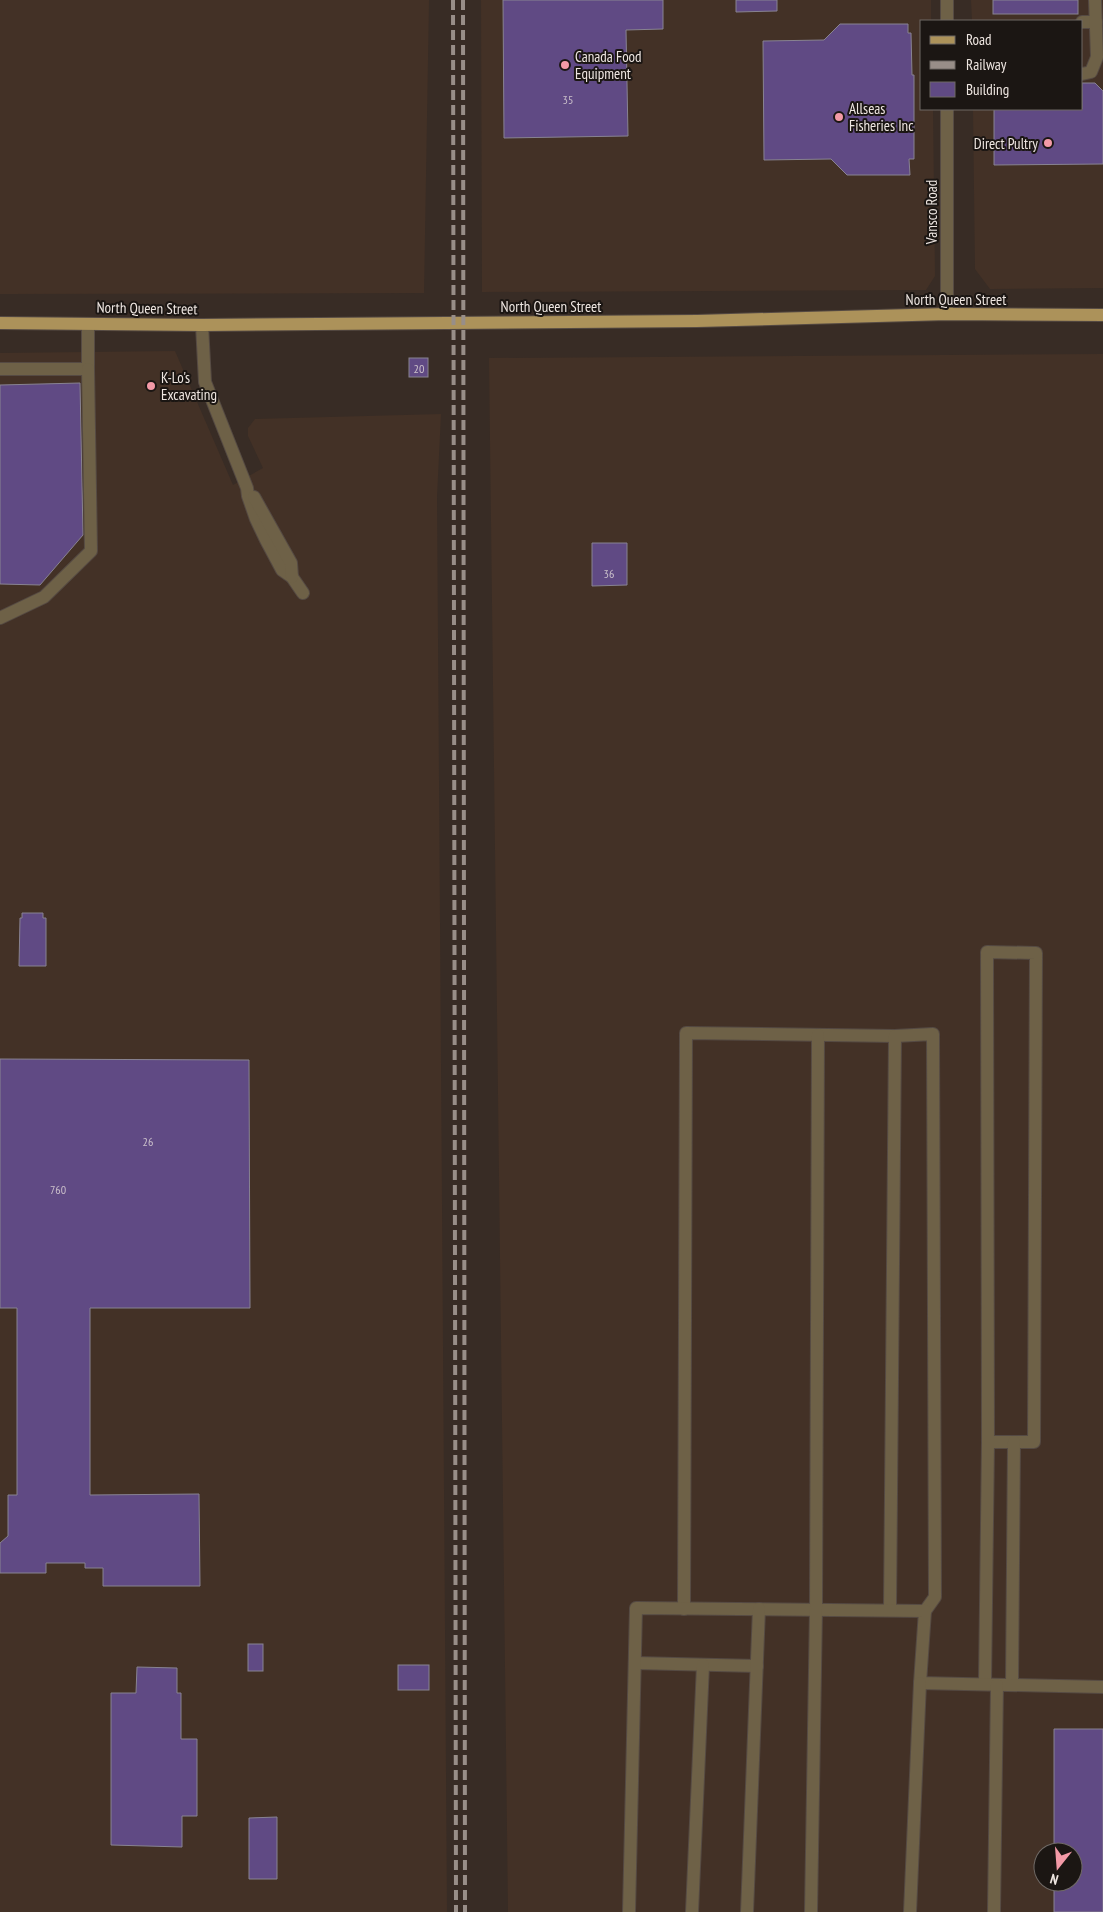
<svg xmlns="http://www.w3.org/2000/svg" width="1103" height="1912" viewBox="0 0 1103 1912" font-family="'PT Sans Narrow',sans-serif">
  <style>
    .built { fill: #433126; fill-rule: evenodd }
    .building { fill: #604a84; stroke: #888391 }
    .lines { fill: none; stroke-linecap: round; stroke-linejoin: round }
    .minor-casing { stroke: #554a43; stroke-width: 14 }
    .major-casing { stroke: #554a43; stroke-width: 14 }
    .minor { stroke: #6e6147; stroke-width: 12 }
    .major { stroke: #ac925a; stroke-width: 12 }
    .rail { stroke: #988e88; stroke-width: 4; stroke-dasharray: 10 5; stroke-linecap: butt }
    .poi-dot { fill: #f39aa7; stroke: #1b1613; stroke-width: 2 }
    .labels { text-anchor: middle; dominant-baseline: central; stroke-width: 4; stroke-linejoin: round; paint-order: stroke }
    .number-label { font-size: 12px; fill: #cabfca }
    .poi-label { font-size: 15px; fill: #eee6e1; stroke: #1b1613; text-anchor: start }
    .street-label { font-size: 15px; fill: #eee6e1; stroke: #1b1613 }
  </style>
  <rect width="100%" height="100%" fill="#382c25"/>
  <g class="built">
    <path d="M0 0H429L424 293 0 294Z"/>
    <path d="M481 0H931V21H922V109H933L935 276 926 290 482 292Z"/>
    <path d="M971 0H1103V288L990 289 975 269 973 109H1082V21H972Z"/>
    <path d="M175 351 233 485 263 468 248 436V428L255 419 441 414 437 497 447 1912H0V353Z"/>
    <path d="M1103 354V1912H508L489 358ZM1043 1852H1073V1882H1043Z"/>
  </g>
  <g class="building">
    <path d="M503 0H663V29L626 30 628 136 504 138Z"/>
    <path d="M736 0H777V11L736 12Z"/>
    <rect x="993" y="0" width="85" height="14"/>
    <path d="M840 24H908V33H911L912 75H914V159H909L910 175H847L831 159 764 160 763 41 824 40Z"/>
    <path d="M1082 83H1095L1103 91V164L994 165V109H1082Z"/>
    <rect x="409" y="358" width="19" height="19"/>
    <path d="M80 383 83 535 40 585 0 584V385Z"/>
    <path d="M592 543H627V585L592 586Z"/>
    <path d="M22 913H43V918H46V966H19L20 918H22Z"/>
    <path d="M0 1059 249 1060 250 1308H90V1495L199 1494 200 1586H103V1568H85V1563H46V1573H0V1543L8 1536V1495H17V1308H0Z"/>
    <rect x="248" y="1644" width="15" height="27"/>
    <rect x="398" y="1665" width="31" height="25"/>
    <path d="M137 1667 177 1668V1693H181V1739H197V1816H182V1847L111 1845V1693H136Z"/>
    <path d="M1054 1729H1103V1912H1054V1882H1073V1852H1054Z"/>
    <path d="M277 1817V1879H249V1818Z"/>
  </g>
  <g class="lines">
    <defs>
      <g id="minor">
        <path d="M947 0V21"/>
        <path d="M1082 22H1096"/>
        <path d="M1082 74 1091 72 1097 57 1095 0"/>
        <path d="M947 109V314"/>
        <path d="M202 325 205 382 247 488 248 496 256 519 266 540 282 570 292 577 303 593"/>
        <path d="M0 369H88V324"/>
        <path d="M254 497 291 563 292 577"/>
        <path d="M0 618 44 597 91 551 88 369"/>
        <path d="M684 1609 686 1033 895 1036"/>
        <path d="M890 1609 895 1036 933 1034 935 1597 925 1611"/>
        <path d="M635 1663 757 1666"/>
        <path d="M985 1684 988 1442 987 952 1036 953 1034 1442H988"/>
        <path d="M1012 1685 1014 1442"/>
        <path d="M629 1912 636 1608 925 1611 920 1683 1103 1687"/>
        <path d="M692 1912 703 1665"/>
        <path d="M747 1912 759 1609"/>
        <path d="M811 1912 816 1609 818 1035"/>
        <path d="M910 1912 920 1683"/>
        <path d="M994 1912 997 1685"/>
      </g>
      <path id="major" d="M0 323 202 325 697 321 947 314 1103 315"/>
    </defs>
    <use href="#minor" class="minor-casing"/>
    <use href="#major" class="major-casing"/>
    <use href="#minor" class="minor"/>
    <use href="#major" class="major"/>
    <g class="rail">
      <path d="M453 0 456 1912"/>
      <path d="M463 0 465 1912"/>
    </g>
  </g>
  <g class="poi-dot">
    <circle cx="565" cy="65" r="5"/>
    <circle cx="839" cy="117" r="5"/>
    <circle cx="1048" cy="143" r="5"/>
    <circle cx="151" cy="386" r="5"/>
  </g>
  <g class="labels">
    <g class="number-label">
      <text x="568" y="99">35</text>
      <text x="419" y="368">20</text>
      <text x="609" y="573">36</text>
      <text x="148" y="1141">26</text>
      <text x="58" y="1189">760</text>
    </g>
    <g class="poi-label">
      <text x="575" y="56">Canada Food<tspan x="575" dy="17">Equipment</tspan></text>
      <text x="849" y="108">Allseas<tspan x="849" dy="17">Fisheries Inc</tspan></text>
      <text x="1038" y="143" text-anchor="end">Direct Pultry</text>
      <text x="161" y="377">K-Lo's<tspan x="161" dy="17">Excavating</tspan></text>
    </g>
    <g class="street-label">
      <text transform="translate(931 212) rotate(-90)">Vansco Road</text>
      <text x="956" y="299">North Queen Street</text>
      <text x="551" y="306">North Queen Street</text>
      <text transform="translate(147 308) rotate(1)">North Queen Street</text>
    </g>
  </g>
  <rect x="920" y="20" width="162" height="90" fill="#1b1613" stroke="#6f6965"/>
  <rect x="930" y="36" width="25" height="8" fill="#ac925a" stroke="#6f6965"/>
  <text x="966" y="45" font-size="15" fill="#eee6e1">Road</text>
  <rect x="930" y="61" width="25" height="8" fill="#988e88" stroke="#6f6965"/>
  <text x="966" y="70" font-size="15" fill="#eee6e1">Railway</text>
  <rect x="930" y="82" width="25" height="15" fill="#604a84" stroke="#6f6965"/>
  <text x="966" y="95" font-size="15" fill="#eee6e1">Building</text>
  <g transform="translate(1058 1867) rotate(197)"><circle r="24" fill="#1b1613" stroke="#6f6965"/>
  <path d="M0-4L9 19L0 12L-9 19Z" fill="#f39aa7"/>
  <text y="-8" font-size="14" font-weight="bold" text-anchor="middle" fill="#eee6e1">N</text>
  </g>
</svg>
